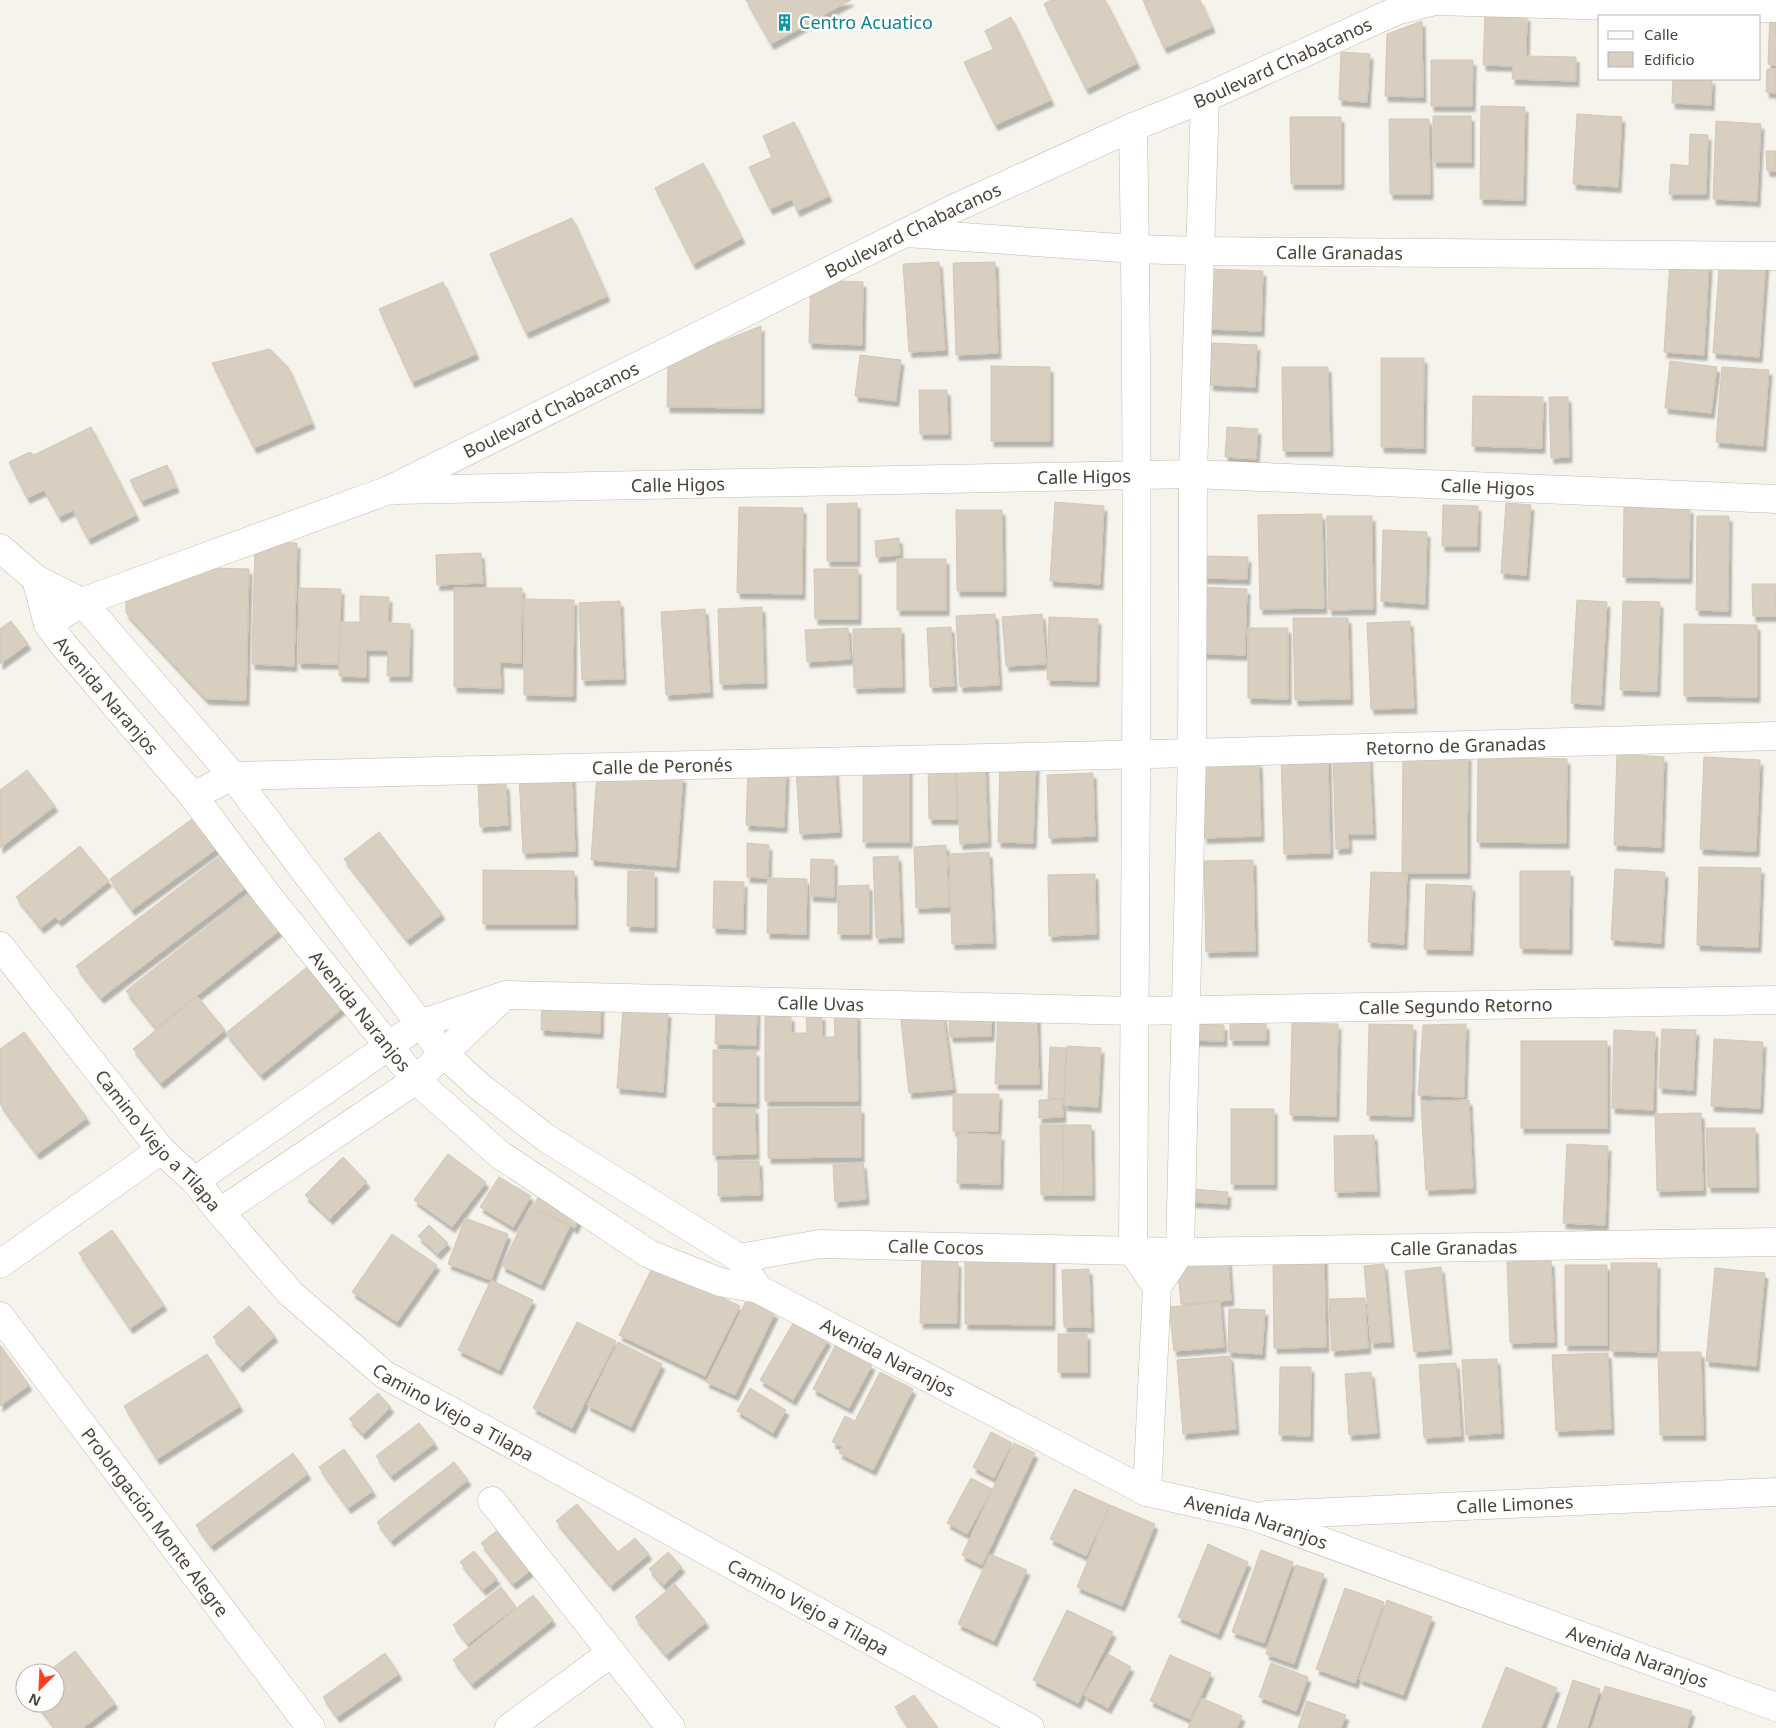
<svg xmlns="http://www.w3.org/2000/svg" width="1776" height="1728" viewBox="0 0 1776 1728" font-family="'Noto Sans',sans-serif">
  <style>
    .building { fill: #d8cfc1; stroke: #d3c7b4; filter: url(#shadow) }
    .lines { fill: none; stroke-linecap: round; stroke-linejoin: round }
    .street-casing { stroke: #c2bbae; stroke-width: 29 }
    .street { stroke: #fff; stroke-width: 28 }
    .labels { text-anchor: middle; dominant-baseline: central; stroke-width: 5; stroke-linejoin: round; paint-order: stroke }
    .culture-label { font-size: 18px; fill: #0d838f; stroke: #fff; text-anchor: start }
    .street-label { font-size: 18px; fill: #4b4439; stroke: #fff }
  </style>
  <defs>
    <filter id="shadow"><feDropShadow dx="3" dy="5.5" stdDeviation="1" flood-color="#0004"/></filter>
  </defs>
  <rect width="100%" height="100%" fill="#f6f3ec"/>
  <g class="building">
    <path d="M746 0H851L771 44Z"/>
    <path d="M1051 0H1105L1137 63 1086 89 1044 4Z"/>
    <path d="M1143 0H1200L1212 27 1164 48Z"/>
    <path d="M1770 11H1776V65L1768 64Z"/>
    <path d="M1485 15 1527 16 1526 56 1576 57V81L1512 79 1513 66 1483 65Z"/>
    <path d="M1011 17 1051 100 995 125 964 62 994 49 985 31Z"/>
    <path d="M1422 21 1423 97 1385 96 1387 34Z"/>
    <path d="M1341 52 1370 54 1367 102 1339 100Z"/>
    <path d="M1431 60H1473L1472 106H1431Z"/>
    <path d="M1767 69H1776V93L1766 92Z"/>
    <path d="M1673 79H1712L1711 105 1672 103Z"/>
    <path d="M1481 106 1525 107 1523 200 1480 199Z"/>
    <path d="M1577 114 1622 117 1618 187 1573 184Z"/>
    <rect x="1433" y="116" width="38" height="46"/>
    <path d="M1290 117H1341V184H1291Z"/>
    <path d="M1389 119H1429L1430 194H1390Z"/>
    <path d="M1716 121 1761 124 1757 201 1713 199Z"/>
    <path d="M794 122 829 196 797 211 792 199 770 209 749 167 772 157 763 136Z"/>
    <path d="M1690 134 1708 135 1706 194H1669L1671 164 1689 166Z"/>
    <path d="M1766 151H1776V171H1767Z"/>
    <path d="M703 163 742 238 693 264 655 188Z"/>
    <path d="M572 218 607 296 526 333 490 254Z"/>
    <path d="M1720 256 1766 260 1759 357 1713 353Z"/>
    <path d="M1670 261 1709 264 1704 355 1664 352Z"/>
    <path d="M939 262 945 350 909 352 903 264Z"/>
    <path d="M995 262 998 353 956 355 953 263Z"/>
    <path d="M1210 269 1263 271 1261 331 1208 329Z"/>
    <path d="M811 280 863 282 862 345 809 343Z"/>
    <path d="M443 282 476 354 412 382 379 309Z"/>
    <path d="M761 326V408L667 407 668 363Z"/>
    <path d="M1212 343 1257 345 1255 387 1210 385Z"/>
    <path d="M270 349 288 367 312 423 254 448 212 363Z"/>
    <path d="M860 355 901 360 896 401 855 396Z"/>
    <path d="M1381 358H1424L1423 448 1381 447Z"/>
    <path d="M1670 361 1717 367 1711 413 1665 408Z"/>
    <path d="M991 366 1050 367V441H991Z"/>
    <path d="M1282 367H1328L1330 451H1283Z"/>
    <path d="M1722 367 1769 370 1763 446 1716 442Z"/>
    <path d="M919 390H947L948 434H920Z"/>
    <path d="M1473 396 1543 397 1542 448 1472 446Z"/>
    <path d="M1549 397H1568L1569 457 1551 458Z"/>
    <path d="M91 427 136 515 88 539 73 510 59 517 44 490 27 498 9 462 30 452 34 455Z"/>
    <path d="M1227 427 1258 429 1256 459 1225 457Z"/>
    <path d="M167 465 176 487 141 501 130 480Z"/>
    <path d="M1055 502 1104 506 1100 584 1050 581Z"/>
    <path d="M857 503V561H827V504Z"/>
    <path d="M1506 503 1531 505 1526 575 1501 573Z"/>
    <path d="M1443 505 1478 506 1477 546H1442Z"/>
    <path d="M739 507 803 508 802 594 737 593Z"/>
    <path d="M1624 507 1690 508 1689 578 1623 577Z"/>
    <path d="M956 510H1002L1003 591H957Z"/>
    <path d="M1322 514 1324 608 1260 609 1258 515Z"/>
    <path d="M1327 516H1372L1373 609 1329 610Z"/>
    <path d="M1697 516H1729L1728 611 1696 610Z"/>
    <path d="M1383 530 1427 532 1425 604 1381 601Z"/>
    <path d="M899 538 900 555 876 557 875 541Z"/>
    <path d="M255 541 297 543 294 666 252 664Z"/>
    <path d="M481 553 483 583 437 585 436 555Z"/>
    <path d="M1204 556 1248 557 1247 579 1204 578Z"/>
    <rect x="897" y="559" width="49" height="51"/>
    <path d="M209 568 249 569 246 700 206 699 126 613V593Z"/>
    <path d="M814 569H858V619H815Z"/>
    <path d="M1752 584H1776V616H1753Z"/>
    <path d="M1198 587 1247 589 1245 655 1196 653Z"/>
    <path d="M299 588 341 589 339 664 298 663Z"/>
    <path d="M454 588H522L521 663 500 662 501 688 454 687Z"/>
    <path d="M360 596 389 597 388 623 410 624 409 676H387L388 650H366V677L339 676 340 622H360Z"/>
    <path d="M524 599 574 600 573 696 524 695Z"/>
    <path d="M1577 600 1607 602 1601 705 1571 703Z"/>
    <path d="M620 601 623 679 582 680 579 603Z"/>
    <path d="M1623 601 1660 602 1657 691 1620 690Z"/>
    <path d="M762 607 764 683 720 684 718 609Z"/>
    <path d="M705 609 710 692 666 695 661 612Z"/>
    <path d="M995 614 999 685 960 687 956 616Z"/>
    <path d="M1042 614 1046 664 1006 666 1002 617Z"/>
    <path d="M1049 617 1098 619 1096 681 1047 680Z"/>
    <path d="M1293 618H1348L1350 699 1295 700Z"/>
    <path d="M11 621 28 644 0 664V629Z"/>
    <path d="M1410 621 1414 708 1371 709 1367 623Z"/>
    <path d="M1684 624 1757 625V697L1684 696Z"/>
    <path d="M951 627 954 686 930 687 927 628Z"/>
    <path d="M848 628 850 659 807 662 805 630Z"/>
    <path d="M901 628 902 687 854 688 853 629Z"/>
    <path d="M1248 628H1288V699L1248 698Z"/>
    <path d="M1369 752 1373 834H1348L1349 848 1336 849 1333 753Z"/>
    <path d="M1403 754 1468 755 1467 873H1402Z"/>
    <path d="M1617 754 1664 757 1661 847 1614 845Z"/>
    <path d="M1281 757H1328L1330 853 1284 854Z"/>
    <path d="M1478 757 1567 759 1566 843 1477 842Z"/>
    <path d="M1704 757 1760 760 1756 851 1700 849Z"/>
    <path d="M985 761 988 842 960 844 956 762Z"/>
    <path d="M1000 762 1036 763 1033 843 998 842Z"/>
    <path d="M1259 762 1261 836 1204 838 1202 764Z"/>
    <rect x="863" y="764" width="46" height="78"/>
    <path d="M835 766 839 832 800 834 796 769Z"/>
    <path d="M955 766 957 819H929L928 767Z"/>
    <path d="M27 770 55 806 0 848V790Z"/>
    <path d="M748 771 786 772 784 827 746 825Z"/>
    <path d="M597 772 683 777 676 867 591 860Z"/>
    <path d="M1093 773 1095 836 1049 838 1047 775Z"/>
    <path d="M572 774 575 851 523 853 519 775Z"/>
    <path d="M506 784 508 825 480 827 478 785Z"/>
    <path d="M196 816 219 847 132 910 110 879Z"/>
    <path d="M379 832 442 914 407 940 344 859Z"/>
    <path d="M747 843 769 845 768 878 747 877Z"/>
    <path d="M946 845 949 907 916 908 914 847Z"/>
    <path d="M80 846 109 881 59 921 55 917 41 928 16 897Z"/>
    <path d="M989 852 993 943 952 944 949 854Z"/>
    <path d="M224 853 248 886 101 998 76 966Z"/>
    <path d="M898 856 901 937 876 938 873 857Z"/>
    <path d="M811 859 834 860V897L810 896Z"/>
    <path d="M1253 860 1255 951 1206 952 1204 861Z"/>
    <path d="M1699 867 1761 868 1758 947 1697 945Z"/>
    <path d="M1615 869 1665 872 1661 943 1611 940Z"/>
    <path d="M483 870 574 871 575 924H483Z"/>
    <path d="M628 871 654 872V927L627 926Z"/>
    <path d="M1520 871H1570L1569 949 1520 948Z"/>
    <path d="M1371 872 1407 873 1404 944 1368 942Z"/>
    <path d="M1095 874 1096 934 1049 936 1048 875Z"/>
    <path d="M768 878 807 879 806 934 767 933Z"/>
    <path d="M714 881 744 882 743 929 713 928Z"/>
    <path d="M1426 884 1472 886 1470 950 1424 949Z"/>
    <path d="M869 885V934H838V886Z"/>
    <path d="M250 893 280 930 156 1028 126 991Z"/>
    <path d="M312 963 347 1005 261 1075 226 1033Z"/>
    <path d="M197 996 225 1030 161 1083 133 1049Z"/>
    <path d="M542 1000 601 1002 600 1033 541 1030Z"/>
    <path d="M623 1009 668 1012 663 1092 617 1088Z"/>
    <path d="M716 1009H757L756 1045 715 1044Z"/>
    <path d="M949 1010 992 1011 991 1036 950 1037Z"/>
    <path d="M900 1011 943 1014 953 1089 909 1093Z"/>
    <path d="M834 1014H857L858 1101H765V1016H791V1033H807L806 1015H822V1037H835Z"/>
    <path d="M1037 1015 1039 1084H995L998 1016Z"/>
    <path d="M1230 1023 1266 1024V1040H1230Z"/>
    <path d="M1292 1023 1338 1024 1336 1116 1290 1115Z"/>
    <path d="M1188 1024 1224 1025V1041L1188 1040Z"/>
    <path d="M1369 1024 1413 1025 1411 1116 1367 1115Z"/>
    <path d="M1466 1024 1464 1097 1418 1095 1423 1025Z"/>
    <path d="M1662 1029 1696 1030 1693 1090 1659 1088Z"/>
    <path d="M1614 1030 1655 1032 1653 1110 1612 1108Z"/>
    <path d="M24 1032 87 1118 37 1154 0 1104V1049Z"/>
    <path d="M1714 1039 1763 1042 1760 1108 1711 1106Z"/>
    <rect x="1521" y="1041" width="86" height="87"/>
    <path d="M1067 1046 1101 1048 1098 1107 1064 1105Z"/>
    <path d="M1050 1047 1066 1048 1064 1099 1048 1098Z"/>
    <path d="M713 1050 756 1051V1103L713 1102Z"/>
    <path d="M953 1094H999L998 1131H953Z"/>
    <path d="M1062 1099 1063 1117 1039 1118V1100Z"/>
    <path d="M1469 1100 1473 1188 1426 1190 1421 1102Z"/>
    <path d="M713 1108H755L756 1154 713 1155Z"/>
    <path d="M861 1108V1157L768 1158V1109Z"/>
    <rect x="1231" y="1109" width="43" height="75"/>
    <path d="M1701 1113 1703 1190 1657 1191 1655 1114Z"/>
    <path d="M1040 1125H1063L1064 1195H1041Z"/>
    <path d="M1063 1125H1091L1092 1195H1064Z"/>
    <path d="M1706 1128H1755L1756 1187H1708Z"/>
    <path d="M958 1133 1001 1135 1000 1184 957 1183Z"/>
    <path d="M1374 1135 1377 1191 1335 1192 1334 1136Z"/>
    <path d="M1567 1144 1608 1146 1605 1225 1563 1223Z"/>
    <path d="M448 1154 486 1182 452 1227 414 1200Z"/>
    <path d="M343 1157 367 1182 330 1219 305 1195Z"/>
    <path d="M718 1161H759L760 1195 718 1196Z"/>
    <path d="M863 1163 866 1199 835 1202 833 1165Z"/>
    <path d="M499 1177 531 1196 513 1227 480 1207Z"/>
    <path d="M544 1186 581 1213 575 1228 533 1207Z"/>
    <path d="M1193 1189 1228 1192 1227 1204 1192 1202Z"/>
    <path d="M530 1207 570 1226 541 1285 502 1266Z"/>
    <path d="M465 1218 508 1234 491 1280 448 1264Z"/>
    <path d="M429 1225 448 1243 438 1254 418 1236Z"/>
    <path d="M112 1230 164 1305 130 1328 79 1253Z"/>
    <path d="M392 1234 437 1265 397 1322 352 1292Z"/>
    <path d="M965 1253H1052V1325L965 1324Z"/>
    <path d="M1228 1257 1231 1300 1181 1304 1177 1262Z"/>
    <path d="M1324 1257 1326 1347 1274 1348 1273 1258Z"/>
    <path d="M922 1261 958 1262 957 1323H920Z"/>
    <path d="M1551 1261 1554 1342 1510 1343 1507 1262Z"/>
    <path d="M1611 1263H1657L1656 1352 1611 1351Z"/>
    <path d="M654 1264 740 1306 705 1376 619 1335Z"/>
    <path d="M1384 1264 1391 1342 1371 1343 1364 1266Z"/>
    <rect x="1565" y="1265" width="42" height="80"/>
    <path d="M1441 1267 1449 1349 1414 1352 1405 1271Z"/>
    <path d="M1715 1268 1765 1273 1756 1366 1706 1361Z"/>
    <path d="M1089 1269 1091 1327H1064L1062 1270Z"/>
    <path d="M491 1280 533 1300 499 1370 458 1350Z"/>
    <path d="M1365 1298 1368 1348 1332 1351 1329 1299Z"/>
    <path d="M747 1299 775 1313 735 1395 706 1382Z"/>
    <path d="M1220 1302 1224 1347 1174 1351 1169 1307Z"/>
    <path d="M249 1306 275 1336 240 1367 213 1337Z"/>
    <path d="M1229 1309 1265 1310 1262 1354 1228 1352Z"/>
    <path d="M795 1320 828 1340 793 1400 760 1380Z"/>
    <path d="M577 1322 616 1341 572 1428 533 1408Z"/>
    <rect x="1058" y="1334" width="29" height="38"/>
    <path d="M618 1342 662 1364 631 1427 587 1405Z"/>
    <path d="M0 1345 29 1385 0 1406Z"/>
    <path d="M835 1346 872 1365 849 1408 813 1389Z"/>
    <path d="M1658 1352H1701L1703 1435H1660Z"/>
    <path d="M1608 1353 1611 1429 1556 1431 1552 1355Z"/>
    <path d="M207 1354 240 1406 157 1459 124 1406Z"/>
    <path d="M1230 1356 1236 1429 1183 1434 1177 1360Z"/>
    <path d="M1497 1359 1501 1433 1466 1435 1462 1360Z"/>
    <path d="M1456 1363 1461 1436 1424 1438 1419 1365Z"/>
    <path d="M1280 1367H1311L1310 1436 1279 1435Z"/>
    <path d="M880 1372 913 1389 873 1470 839 1453 842 1447 832 1442 845 1416 855 1421Z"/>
    <path d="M1371 1372 1377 1433 1349 1435 1345 1374Z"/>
    <path d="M750 1388 786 1410 773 1433 737 1411Z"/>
    <path d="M378 1393 391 1407 363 1434 349 1419Z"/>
    <path d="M419 1423 435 1443 391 1476 376 1456Z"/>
    <path d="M991 1432 1012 1443 994 1478 973 1467Z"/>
    <path d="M1014 1443 1035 1453 982 1565 962 1555Z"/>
    <path d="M344 1449 373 1491 348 1508 319 1467Z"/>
    <path d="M293 1453 308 1474 211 1546 196 1525Z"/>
    <path d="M454 1462 468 1480 391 1541 377 1522Z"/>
    <path d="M971 1478 992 1489 967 1534 947 1523Z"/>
    <path d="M1074 1489 1110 1505 1086 1556 1050 1539Z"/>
    <path d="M577 1504 618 1552 635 1538 649 1554 611 1586 556 1521Z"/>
    <path d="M1110 1505 1155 1524 1122 1606 1077 1587Z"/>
    <path d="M502 1527 534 1568 513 1584 481 1543Z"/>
    <path d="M1208 1544 1248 1562 1218 1634 1178 1617Z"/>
    <path d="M1261 1550 1293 1562 1264 1643 1232 1632Z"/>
    <path d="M474 1551 497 1579 483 1590 460 1562Z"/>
    <path d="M668 1552 682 1567 663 1585 649 1569Z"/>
    <path d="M990 1554 1027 1570 994 1641 958 1624Z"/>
    <path d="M1296 1565 1324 1574 1294 1664 1266 1654Z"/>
    <path d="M675 1584 706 1622 666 1655 635 1617Z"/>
    <path d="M501 1587 516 1607 468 1644 453 1625Z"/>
    <path d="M1345 1588 1384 1602 1355 1683 1316 1669Z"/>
    <path d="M533 1595 553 1620 472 1684 453 1660Z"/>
    <path d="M1387 1600 1432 1617 1403 1695 1359 1679Z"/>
    <path d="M1067 1610 1113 1632 1078 1703 1033 1680Z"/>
    <path d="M75 1651 115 1703 83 1728H55L36 1703H55V1673H46Z"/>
    <path d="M385 1653 399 1674 337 1717 323 1697Z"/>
    <path d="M1108 1654 1131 1667 1108 1708 1084 1695Z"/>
    <path d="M1170 1655 1211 1673 1190 1719 1150 1701Z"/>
    <path d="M1271 1663 1308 1677 1296 1711 1259 1697Z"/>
    <path d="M1506 1667 1557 1688 1541 1728H1482Z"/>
    <path d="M1573 1680 1600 1689 1587 1728H1557Z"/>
    <path d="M1605 1686 1692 1711 1687 1728H1592Z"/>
    <path d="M914 1695 938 1728H909L895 1707Z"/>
    <path d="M1202 1698 1242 1716 1237 1728H1188Z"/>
    <path d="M1307 1701 1346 1715 1341 1728H1298Z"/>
  </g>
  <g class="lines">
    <defs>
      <g id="street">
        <path d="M1133 127C1140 502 1135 877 1133 1252L1157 1287"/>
        <path id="s1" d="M906 233 1135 249 1199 251 1776 256"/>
        <path id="s2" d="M396 490 1193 474 1776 499"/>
        <path d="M0 548 36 579 82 602 233 776 420 1024 443 1053 479 1086 546 1138 739 1258 758 1289"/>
        <path id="s3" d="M36 579 48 624 62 643 193 796 268 896 416 1080 499 1154 649 1254 720 1282 758 1289 1147 1492 1253 1516 1776 1707"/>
        <path id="s4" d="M48 624 82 602 389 490 953 209 1133 127 1205 98 1396 11 1435 1 1730 9 1776 8"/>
        <path id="s5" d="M193 796 233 776 1192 753 1776 736"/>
        <path id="s6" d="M0 946 161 1150 195 1181 220 1212 291 1294 385 1375 1030 1728"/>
        <path id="s7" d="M195 1181 420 1024 506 995 1134 1011 1776 1000"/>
        <path d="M220 1212 416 1080 499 1001"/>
        <path id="s8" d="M739 1258 820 1244 1180 1252 1776 1242"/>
        <path d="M0 1264 161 1150"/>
        <path id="s9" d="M0 1316 311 1728"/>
        <path d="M1147 1492 1157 1287 1180 1252 1192 753 1193 474 1205 98"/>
        <path d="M492 1501 671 1728"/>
        <path id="s10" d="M1266 1515 1776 1492"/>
        <path d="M509 1728 611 1653"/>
      </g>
    </defs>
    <use href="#street" class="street-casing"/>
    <use href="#street" class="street"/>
  </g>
  <defs>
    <symbol id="building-bare" viewBox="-9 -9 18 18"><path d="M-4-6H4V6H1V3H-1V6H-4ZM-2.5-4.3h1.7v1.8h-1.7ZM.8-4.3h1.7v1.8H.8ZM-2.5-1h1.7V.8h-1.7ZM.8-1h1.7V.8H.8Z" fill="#0f9aa8" stroke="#fff" stroke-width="2.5" paint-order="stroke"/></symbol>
  </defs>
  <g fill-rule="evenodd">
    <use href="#building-bare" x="772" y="10" width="25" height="25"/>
  </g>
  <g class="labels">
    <g class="culture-label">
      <text x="799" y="22">Centro Acuatico</text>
    </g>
    <g class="street-label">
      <text stroke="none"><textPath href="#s4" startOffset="1358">Boulevard Chabacanos</textPath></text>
      <text stroke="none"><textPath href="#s4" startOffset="952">Boulevard Chabacanos</textPath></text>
      <text stroke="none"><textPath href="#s1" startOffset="434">Calle Granadas</textPath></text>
      <text stroke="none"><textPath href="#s4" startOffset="548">Boulevard Chabacanos</textPath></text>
      <text stroke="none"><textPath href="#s2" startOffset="688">Calle Higos</textPath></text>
      <text stroke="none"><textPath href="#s2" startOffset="282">Calle Higos</textPath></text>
      <text stroke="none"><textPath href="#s2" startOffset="1092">Calle Higos</textPath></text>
      <text stroke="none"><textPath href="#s3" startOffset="139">Avenida Naranjos</textPath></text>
      <text stroke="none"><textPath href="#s5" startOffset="1268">Retorno de Granadas</textPath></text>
      <text stroke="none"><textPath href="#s5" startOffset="474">Calle de Peronés</textPath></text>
      <text stroke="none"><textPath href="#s7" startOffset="680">Calle Uvas</textPath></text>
      <text stroke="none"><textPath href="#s7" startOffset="1315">Calle Segundo Retorno</textPath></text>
      <text stroke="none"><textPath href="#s3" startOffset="544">Avenida Naranjos</textPath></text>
      <text stroke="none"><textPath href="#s6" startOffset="251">Camino Viejo a Tilapa</textPath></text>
      <text stroke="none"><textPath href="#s8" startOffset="198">Calle Cocos</textPath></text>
      <text stroke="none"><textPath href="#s8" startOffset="716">Calle Granadas</textPath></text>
      <text stroke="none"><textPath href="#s3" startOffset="1186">Avenida Naranjos</textPath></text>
      <text stroke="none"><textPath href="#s6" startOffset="656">Camino Viejo a Tilapa</textPath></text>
      <text stroke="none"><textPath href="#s10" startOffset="249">Calle Limones</textPath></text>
      <text stroke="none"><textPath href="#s9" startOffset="258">Prolongación Monte Alegre</textPath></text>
      <text stroke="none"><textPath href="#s3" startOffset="1591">Avenida Naranjos</textPath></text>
      <text stroke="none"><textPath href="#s6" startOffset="1061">Camino Viejo a Tilapa</textPath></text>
      <text stroke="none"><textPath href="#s3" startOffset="1996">Avenida Naranjos</textPath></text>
    </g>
  </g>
  <rect x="1598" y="15" width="162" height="65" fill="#ffffff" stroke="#b7b4b0"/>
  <rect x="1608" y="31" width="25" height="8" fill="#ffffff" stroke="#b7b4b0"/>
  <text x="1644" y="40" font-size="15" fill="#4b4439">Calle</text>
  <rect x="1608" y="52" width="25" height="15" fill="#d8cfc1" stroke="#b7b4b0"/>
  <text x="1644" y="65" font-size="15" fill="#4b4439">Edificio</text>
  <g transform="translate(40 1688) rotate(204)"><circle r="24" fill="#ffffff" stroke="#b7b4b0"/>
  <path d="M0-4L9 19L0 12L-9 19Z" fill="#fc3f1d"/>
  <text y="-8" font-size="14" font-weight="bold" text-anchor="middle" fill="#4b4439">N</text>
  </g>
</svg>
